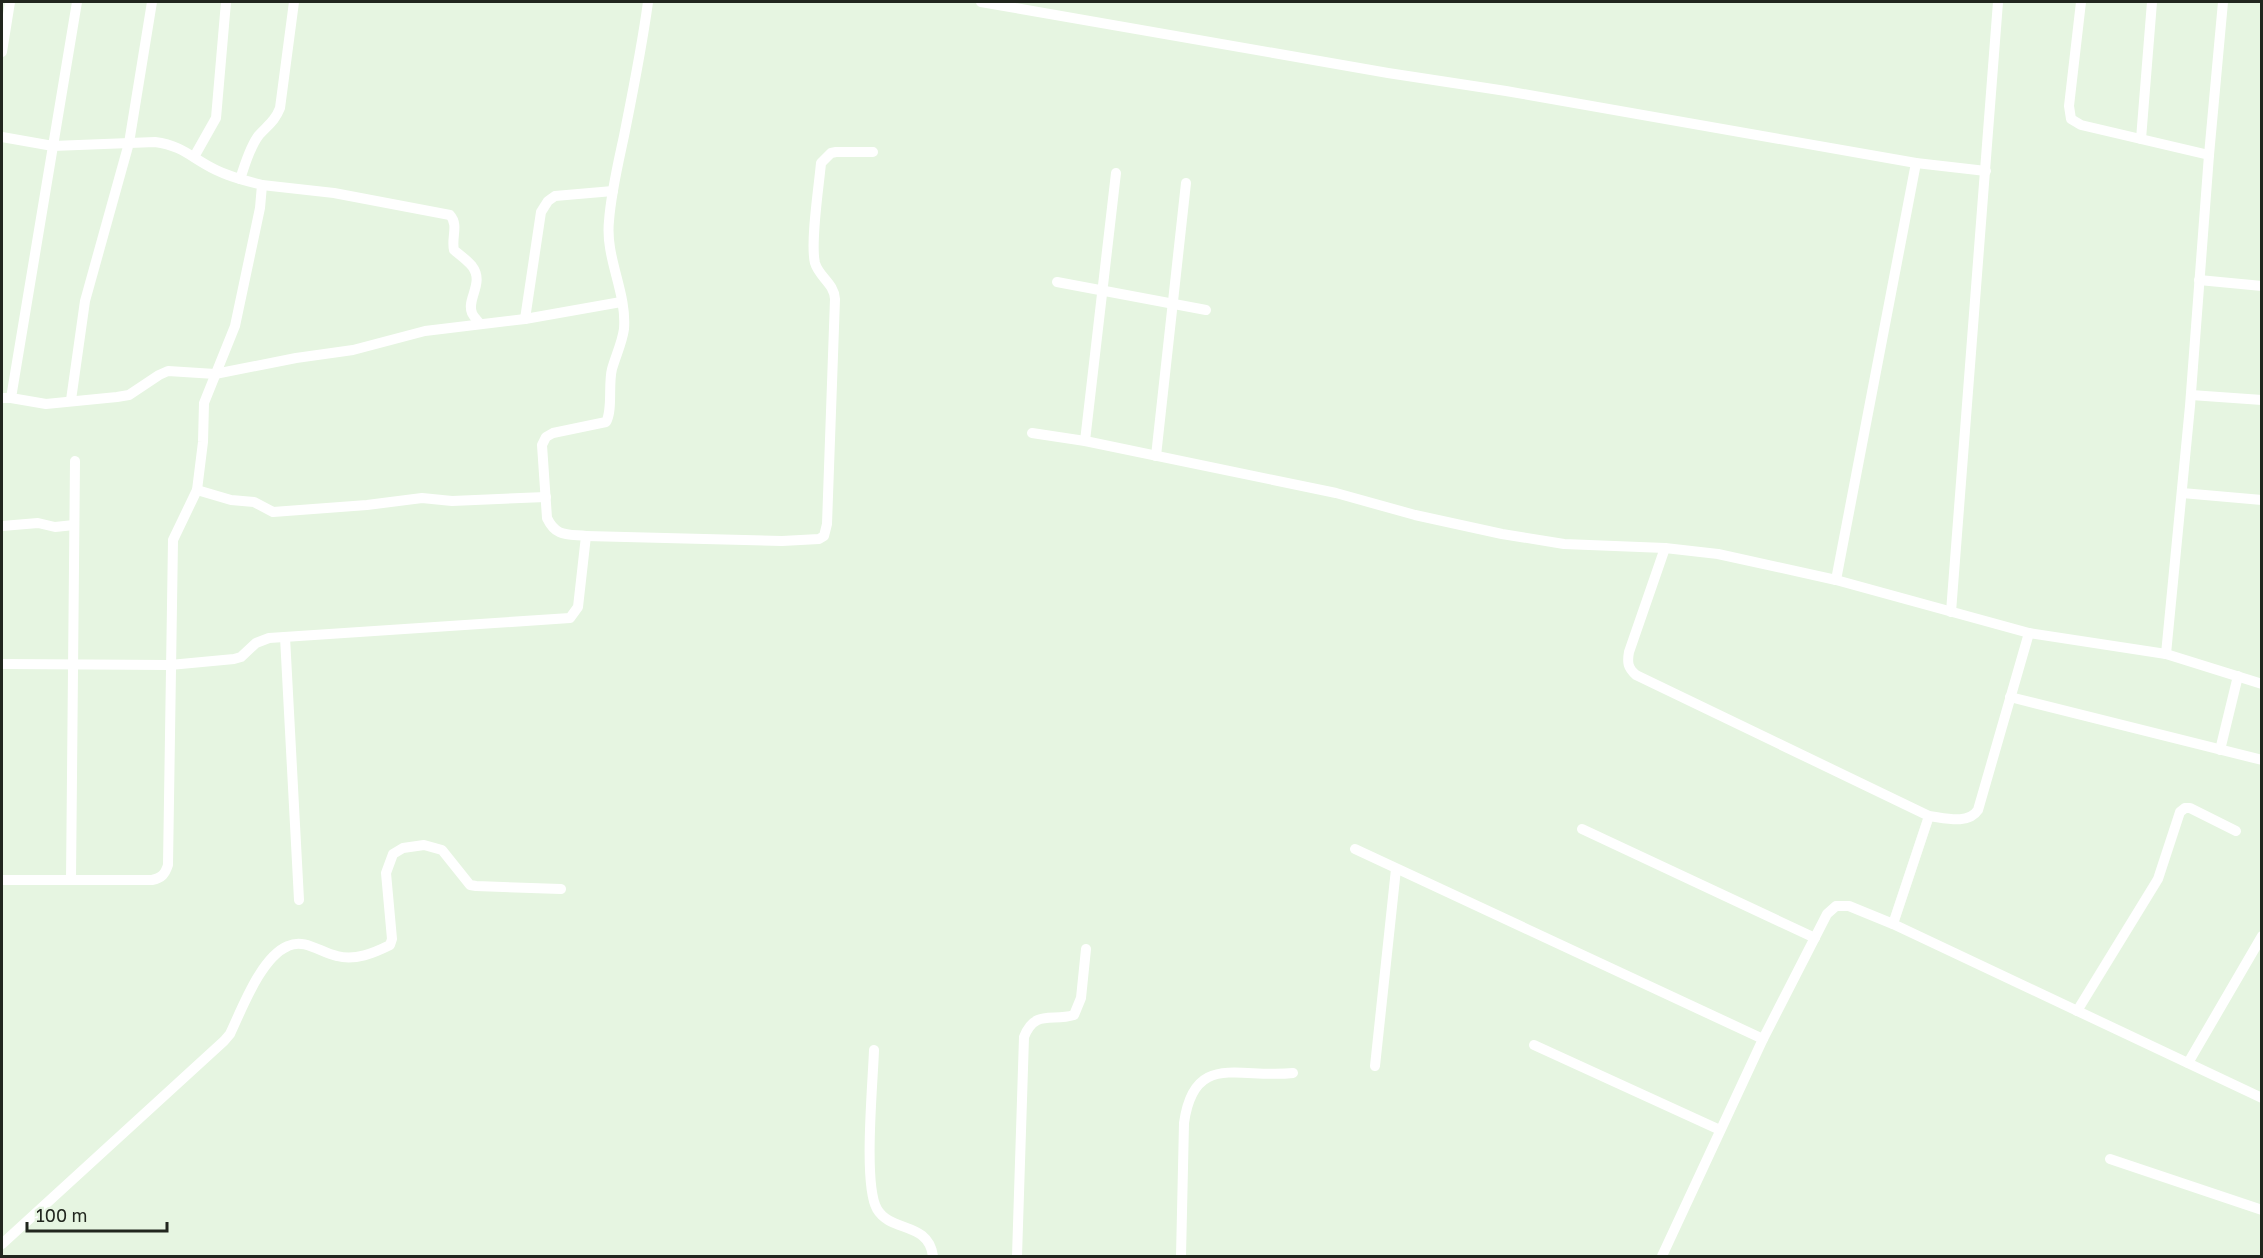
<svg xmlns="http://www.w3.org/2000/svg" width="2263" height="1258" viewBox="0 0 2263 1258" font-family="'Golos Text',sans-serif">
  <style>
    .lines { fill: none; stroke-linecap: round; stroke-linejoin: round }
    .street { stroke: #fff; stroke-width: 10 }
  </style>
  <rect width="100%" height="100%" fill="#e6f5e1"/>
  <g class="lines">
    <g class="street">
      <path d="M981 2 1388 73 1506 91 1916 163 1986 171"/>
      <path d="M2081 2 2069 106 2071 119 2081 125 2209 155"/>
      <path d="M2 52 10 2"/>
      <path d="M2 137 53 146 155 142C184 146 191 158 216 170 230 177 247 181 262 185L260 208 235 326 204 403 203 442 197 490 173 540 168 865C165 874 162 878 152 880H2"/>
      <path d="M2141 139 2152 2"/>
      <path d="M194 157 216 118 226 2"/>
      <path d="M240 179C245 165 250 146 259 135 268 125 275 121 280 108L294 2"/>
      <path d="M262 185 334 193 450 215C459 225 451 238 454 250 460 255 467 260 472 266 485 283 466 299 472 313 473 316 478 321 480 324"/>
      <path d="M2199 280 2262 286"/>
      <path d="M1057 282 1206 310"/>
      <path d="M525 319 541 212 548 201 555 196 613 191"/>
      <path d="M2191 395 2262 400"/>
      <path d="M2 398H11L77 2"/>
      <path d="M11 398 46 404 117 397 129 395 159 375 168 371 215 374 296 358 353 350 425 331 525 319 621 302"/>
      <path d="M71 400 85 301 129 143 152 2"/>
      <path d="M1032 433 1085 441 1336 493 1415 515 1502 534 1564 544 1665 548 1718 554 1836 580 2029 633 2166 654 2262 684"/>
      <path d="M1085 441 1116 173"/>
      <path d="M1156 456 1186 183"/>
      <path d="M197 490 231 500 254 502 273 512 367 505 422 498 452 501 546 497"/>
      <path d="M2182 493 2262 500"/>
      <path d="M2 526 38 523 55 527 74 525"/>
      <path d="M586 536 782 541 819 539 824 536 827 524 835 299C834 283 819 277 815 263 810 243 819 186 821 163L831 153 836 152H873"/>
      <path d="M1665 548 1629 652C1627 663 1628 668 1636 675L1929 816C1945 818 1968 825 1978 810L2029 633"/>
      <path d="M1836 580 1916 163"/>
      <path d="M1951 612 1998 2"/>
      <path d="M285 637 299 900"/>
      <path d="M2166 654 2190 406 2209 155 2223 2"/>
      <path d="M2 664 170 665 234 659 241 657 256 643 269 638 570 618 578 607 586 536C567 534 556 537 547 518L542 445 546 437 553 433 606 422C613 410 608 384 612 369 616 355 622 343 624 329 627 292 605 258 609 221 611 193 618 164 624 136 633 91 642 47 648 2"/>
      <path d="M2010 697 2262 760"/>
      <path d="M2220 750 2238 676"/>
      <path d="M1582 829 1815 938"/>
      <path d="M1355 849 1763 1039"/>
      <path d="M71 880 75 461"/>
      <path d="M1893 924 1929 816"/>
      <path d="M2077 1011 2158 879 2180 812 2185 808H2190L2236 831"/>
      <path d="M1534 1045 1720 1130"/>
      <path d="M874 1050C873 1082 863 1185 877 1209 891 1233 928 1221 933 1256"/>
      <path d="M2188 1063 2262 936"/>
      <path d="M1375 1066 1396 869"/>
      <path d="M2110 1159 2262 1210"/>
      <path d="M2 1244 224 1041 230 1034C242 1009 261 957 288 946 305 938 321 953 337 956 355 961 374 953 390 945L392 939 386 873 393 854 403 848 424 845 442 850 470 885 476 886 561 889"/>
      <path d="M1017 1256 1024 1037C1035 1009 1052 1022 1074 1015L1081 998 1086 949"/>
      <path d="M1181 1256 1184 1123C1194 1051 1239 1079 1293 1073"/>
      <path d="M1662 1256 1763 1039 1827 914 1836 906H1849L1893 924 2262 1098"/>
    </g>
  </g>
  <rect width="2263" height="1258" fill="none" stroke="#21261e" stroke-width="6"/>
  <path d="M27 1222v9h140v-9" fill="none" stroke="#21261e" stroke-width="3"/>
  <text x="36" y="1222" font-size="18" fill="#21261e" stroke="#e6f5e1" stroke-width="4.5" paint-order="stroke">100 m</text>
</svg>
